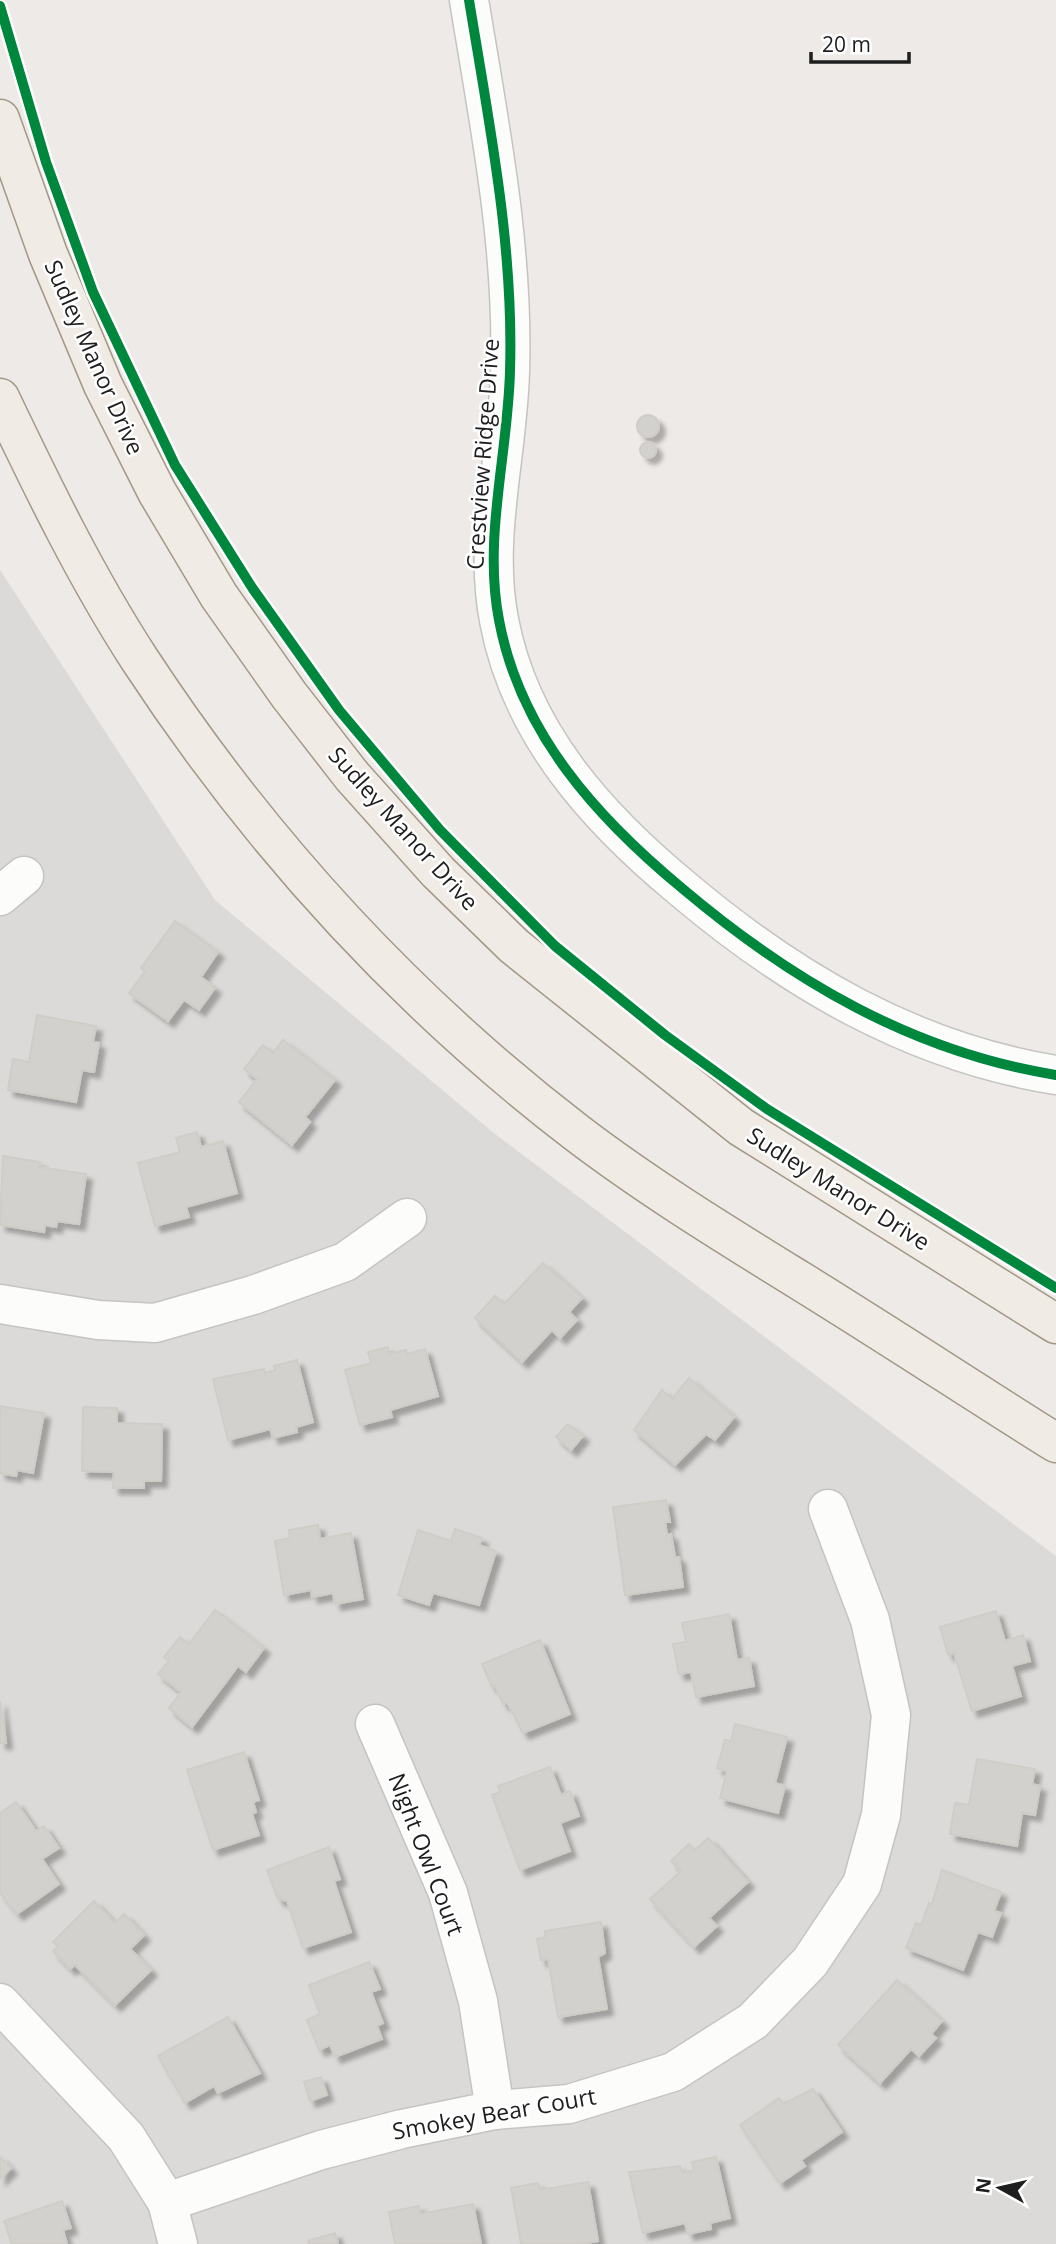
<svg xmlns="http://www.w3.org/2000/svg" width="1056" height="2244" viewBox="0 0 1056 2244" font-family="'Open Sans',sans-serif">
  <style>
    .residential { fill: #dcdad8 }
    .building { fill: #d3d1ce; stroke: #d0ccc8; stroke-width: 2; filter: url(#shadow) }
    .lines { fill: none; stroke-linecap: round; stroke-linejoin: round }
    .minor-casing { stroke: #c5c4c3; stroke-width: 41 }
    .major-casing { stroke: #a29885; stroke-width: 41 }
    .minor { stroke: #fcfcfb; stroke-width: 38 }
    .major { stroke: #f0ebe5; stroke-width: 38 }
    .cycleway-casing { stroke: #fff; stroke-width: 15 }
    .cycleway { stroke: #00873e; stroke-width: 10 }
    .labels { text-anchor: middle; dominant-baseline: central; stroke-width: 5; stroke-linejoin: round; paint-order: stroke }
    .street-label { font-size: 23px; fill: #1e1e1e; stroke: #fff }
  </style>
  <defs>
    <filter id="shadow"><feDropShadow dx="6" dy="6" stdDeviation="2" flood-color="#0004"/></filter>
  </defs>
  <rect width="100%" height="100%" fill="#edeae7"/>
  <path class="residential" d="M0 570 215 900 495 1134 1056 1556V2244H0Z"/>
  <g class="building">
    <circle cx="648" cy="426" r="11"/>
    <circle cx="648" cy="450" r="8"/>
    <path d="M175 921 218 952 201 977 215 988 199 1010 184 1000 168 1021 129 993 145 971 141 968Z"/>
    <path d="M37 1015 96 1026 93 1042 99 1043 94 1072 82 1070 76 1102 8 1090 13 1059 29 1062Z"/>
    <path d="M283 1040 335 1080 305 1117 310 1122 292 1145 239 1102 257 1079 244 1069 263 1045 273 1053Z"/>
    <path d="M197 1132 201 1147 223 1141 237 1193 186 1207 189 1217 155 1226 138 1163 180 1152 176 1138Z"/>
    <path d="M3 1156 40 1162 39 1167 86 1174 79 1224 57 1221 56 1227 45 1225 44 1232 0 1225Z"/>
    <path d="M543 1263 582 1298 569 1312 577 1320 560 1338 552 1330 522 1362 475 1318 495 1296 504 1304Z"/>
    <path d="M388 1347 390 1354 406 1350 407 1354 425 1349 438 1396 390 1410 392 1417 360 1425 345 1370 371 1363 368 1352Z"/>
    <path d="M297 1360 313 1422 296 1427 297 1432 273 1438 270 1429 228 1440 213 1379 264 1369 265 1373 275 1370 274 1366Z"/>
    <path d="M689 1378 734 1417 715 1440 706 1434 675 1465 634 1430 662 1390 672 1399Z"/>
    <path d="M0 1406 44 1413 33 1473 17 1470 16 1476 0 1473Z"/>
    <path d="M83 1407 117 1408V1423L162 1424 161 1481H144V1488H113L114 1472 82 1471Z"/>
    <path d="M568 1424 583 1436 571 1450 556 1437Z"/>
    <path d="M666 1500 670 1522H665L667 1535 671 1534 675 1557H679L683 1587 625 1595 613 1507Z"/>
    <path d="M318 1525 320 1539 351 1533 363 1599 335 1604 333 1593 312 1597 311 1590 284 1595 275 1541 290 1538 289 1530Z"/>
    <path d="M455 1529 482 1538 479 1545 496 1551 479 1605 433 1593 429 1605 398 1595 418 1530 451 1541Z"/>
    <path d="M215 1610 264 1648 246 1672 238 1666 192 1727 169 1708 181 1692 158 1674 169 1661 164 1657 180 1637 189 1644Z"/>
    <path d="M996 1611 1005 1641 1023 1635 1030 1661 1012 1666 1021 1696 972 1711 954 1653 948 1654 940 1627Z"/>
    <path d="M729 1614 737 1660 749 1658 754 1686 696 1697 691 1672 679 1674 673 1644 686 1642 682 1623Z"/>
    <path d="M540 1640 570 1714 523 1733 507 1702 503 1704 495 1685 492 1687 482 1664Z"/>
    <path d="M0 1701 6 1743H0Z"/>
    <path d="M735 1724 787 1737 775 1783 785 1786 778 1813 720 1798 727 1771 717 1768 725 1740 731 1741Z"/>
    <path d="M244 1752 259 1800 253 1802 256 1812 252 1814 259 1835 213 1850 187 1770Z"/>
    <path d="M977 1759 1035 1769 1032 1784 1040 1786 1035 1815 1022 1813 1017 1846 950 1834 955 1803 969 1805Z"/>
    <path d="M550 1767 561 1795 570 1791 579 1816 560 1823 570 1851 520 1870 492 1795 500 1792 498 1786Z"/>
    <path d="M16 1802 36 1831 44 1826 59 1848 42 1859 59 1884 17 1914 0 1893V1813Z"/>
    <path d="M708 1838 748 1882 709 1918 717 1926 694 1947 650 1899 681 1871 671 1861 689 1844 695 1850Z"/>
    <path d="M329 1847 340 1879 334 1881 351 1932 303 1948 287 1901 278 1899 267 1870Z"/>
    <path d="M942 1870 1001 1892 994 1911 1001 1913 992 1937 978 1932 963 1970 906 1948 916 1923 921 1925 929 1903 932 1904Z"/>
    <path d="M94 1901 115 1923 124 1914 144 1935 130 1949 151 1970 115 2005 75 1965 70 1969 53 1951 58 1947 53 1942Z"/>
    <path d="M601 1922 605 1953 598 1957 607 2009 558 2017 548 1959 541 1960 537 1939 545 1937V1931Z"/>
    <path d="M369 1962 380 1989 371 1992 383 2023 377 2026 382 2039 335 2057 330 2045 319 2050 307 2020 320 2014 309 1985Z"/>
    <path d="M897 1980 942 2021 931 2034 936 2038 919 2056 911 2049 880 2083 838 2045Z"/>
    <path d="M228 2017 260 2073 218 2093 214 2086 185 2103 158 2056Z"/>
    <path d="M321 2077 327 2095 310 2101 304 2082Z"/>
    <path d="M813 2089 842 2132 801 2160 805 2166 780 2183 740 2125 779 2098 783 2104Z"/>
    <path d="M0 2157 11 2168 0 2179Z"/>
    <path d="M716 2157 730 2218 710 2223 711 2229 688 2234 685 2223 643 2233 629 2172 680 2166 682 2173 694 2170 692 2162Z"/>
    <path d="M588 2182 598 2241 582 2244H521L511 2188 538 2183 540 2190Z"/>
    <path d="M62 2201 71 2228 63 2230 67 2244H12L4 2221Z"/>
    <path d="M473 2204 481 2244H395L389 2212 419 2206 420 2214Z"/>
    <path d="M335 2233 338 2244H309L308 2241Z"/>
  </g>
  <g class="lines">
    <defs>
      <g id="minor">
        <path d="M469 0C489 123 514 246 510 371 508 454 483 538 499 620 520 733 597 818 683 889 792 981 913 1052 1056 1075"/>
        <path d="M0 896 24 876"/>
        <path d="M0 1304 98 1320 155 1323 253 1295 345 1262 407 1218"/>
        <path d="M375 1724 448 1893 478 2001 495 2110"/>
        <path d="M0 2003 126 2137 167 2202 178 2244"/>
        <path d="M167 2202 321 2150 402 2129 495 2110 569 2104 673 2072 753 2021 810 1962 862 1884 881 1815 891 1715 870 1620 828 1509"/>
      </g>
      <g id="major">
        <path d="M0 119 48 254 103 385 157 492 219 596 289 695 352 776 438 872 514 946 741 1127 1056 1324"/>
        <path d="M0 398C42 486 86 577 140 660 258 840 405 1001 577 1133 648 1187 723 1233 799 1280 885 1333 970 1389 1056 1443"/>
      </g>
    </defs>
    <use href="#minor" class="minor-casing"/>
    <use href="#major" class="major-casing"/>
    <use href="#minor" class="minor"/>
    <use href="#major" class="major"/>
    <defs>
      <g id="cycleway">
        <path d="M469 0C489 123 514 246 510 371 508 454 483 538 499 620 520 733 597 818 683 889 792 981 913 1052 1056 1075"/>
        <path d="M0 6 46 162 93 292 175 465 253 589 339 710 440 830 555 946 665 1035 767 1109 1056 1288"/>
      </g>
    </defs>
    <use href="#cycleway" class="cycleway-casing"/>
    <use href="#cycleway" class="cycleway"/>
  </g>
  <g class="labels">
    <g class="street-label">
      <text transform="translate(95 357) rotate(66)">Sudley Manor Drive</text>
      <text transform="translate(482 454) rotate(-86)">Crestview Ridge Drive</text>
      <text transform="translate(404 828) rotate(48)">Sudley Manor Drive</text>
      <text transform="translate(839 1188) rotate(32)">Sudley Manor Drive</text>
      <text transform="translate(427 1854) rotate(69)">Night Owl Court</text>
      <text transform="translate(494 2113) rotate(-10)">Smokey Bear Court</text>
    </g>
  </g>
  <g transform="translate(1000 2188) rotate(278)" stroke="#ffffff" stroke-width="5" paint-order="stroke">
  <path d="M0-5L12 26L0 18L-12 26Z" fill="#1e1e1e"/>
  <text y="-10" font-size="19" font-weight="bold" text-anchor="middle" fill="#1e1e1e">N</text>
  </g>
  <path d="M811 52v10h98v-10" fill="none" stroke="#1e1e1e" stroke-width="3.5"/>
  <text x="822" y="52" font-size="21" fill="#1e1e1e" stroke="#ffffff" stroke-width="5" paint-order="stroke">20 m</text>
</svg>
